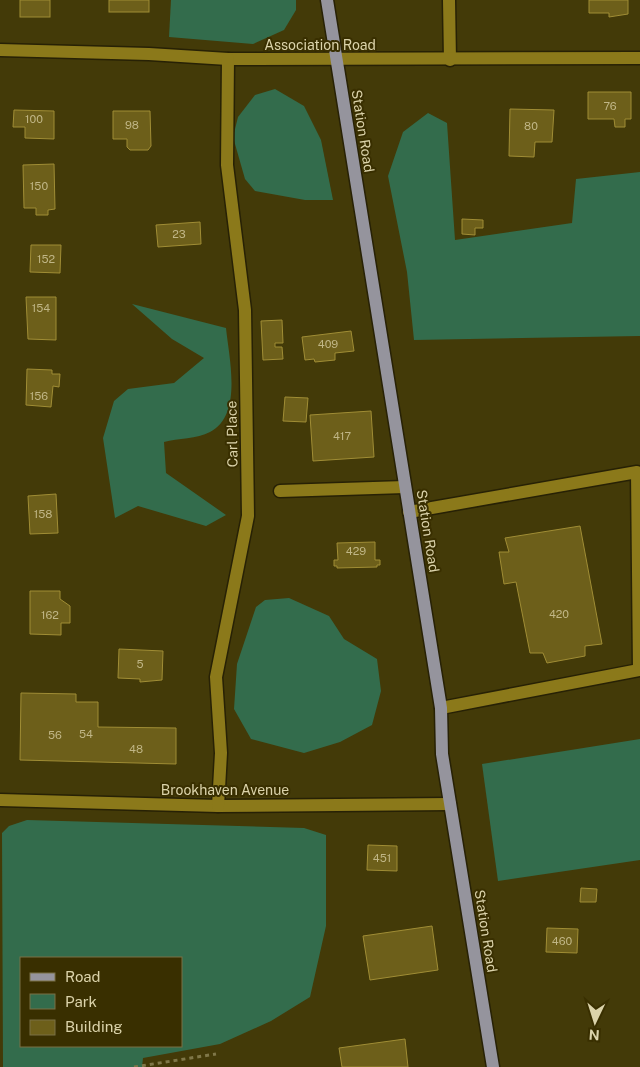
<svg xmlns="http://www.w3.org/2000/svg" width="640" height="1067" viewBox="0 0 640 1067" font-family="'Public Sans',sans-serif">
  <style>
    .green { fill: #336c4c; fill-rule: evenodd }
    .building { fill: #6d5f1a; stroke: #a08d35 }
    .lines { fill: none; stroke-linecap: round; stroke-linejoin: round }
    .minor-casing { stroke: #272105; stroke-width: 15 }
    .major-casing { stroke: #272105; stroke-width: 15 }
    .path { stroke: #7f7748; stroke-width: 3; stroke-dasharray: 4 4; stroke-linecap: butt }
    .minor { stroke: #8b791a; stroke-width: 12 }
    .major { stroke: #95949d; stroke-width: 12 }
    .labels { text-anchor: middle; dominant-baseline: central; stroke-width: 4; stroke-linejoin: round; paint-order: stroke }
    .number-label { font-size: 11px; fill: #c0b686 }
    .street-label { font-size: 14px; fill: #dbd3aa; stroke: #392f00 }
  </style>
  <rect width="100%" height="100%" fill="#433a08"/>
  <g class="green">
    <path d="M171 0H296V10L284 30 253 44 169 37Z"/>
    <path d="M275 89 304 106 321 140 333 200H305L255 191 245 179 233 137 238 117 255 95Z"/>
    <path d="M428 113 447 123 455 240 572 223 576 179 640 172V336L414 340 407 272 388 176 403 132Z"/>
    <path d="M132 304 226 328C229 358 243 415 210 432 197 439 178 438 164 442L166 473 226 515 206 526 138 506 115 518 103 438 114 401 128 389 174 383 204 358 172 339Z"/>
    <path d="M289 598 329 616 344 639 377 659 381 691 372 725 340 742 304 753 251 739 234 709 237 664 256 607 265 600Z"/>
    <path d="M640 739V860L498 881 482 764Z"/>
    <path d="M27 820 304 828 326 835V926L310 997 271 1021 220 1044 143 1058 142 1067H3L2 833 9 826ZM21 958H181V1046H21Z"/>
  </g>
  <g class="building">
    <rect x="20" y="0" width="30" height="17"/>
    <rect x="109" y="0" width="40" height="12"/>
    <path d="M589 0H628V14L609 17V13H589Z"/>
    <path d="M588 92H631V119H625V127H615L614 119H588Z"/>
    <path d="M510 109 554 110 552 142H535L534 157 509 156Z"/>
    <path d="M14 110 54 111V139L25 138V127H13Z"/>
    <path d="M113 111H150L151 146 148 150H130L127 147V139H113Z"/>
    <path d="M54 164 55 209 48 210V215H36V208H24L23 165Z"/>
    <path d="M462 219 483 220V228H475V235L462 234Z"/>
    <path d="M200 222 201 244 158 247 156 225Z"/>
    <path d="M31 245H61L60 273 30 272Z"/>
    <path d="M26 297H56V340L28 339Z"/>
    <path d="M282 320 283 343H275V347H282L283 359 263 360 261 321Z"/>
    <path d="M351 331 354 351 335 353V360L315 362 314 359 305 360 302 337Z"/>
    <path d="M27 369 52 370V374H60L59 387 53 386 51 407 26 405Z"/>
    <path d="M285 397 308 398 306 422 283 421Z"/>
    <path d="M371 411 374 457 313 461 310 415Z"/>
    <path d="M56 494 58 533 30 534 28 496Z"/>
    <path d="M580 526 602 644 585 646V656L547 663 543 653H530L516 582 504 584 499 552H509L505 538Z"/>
    <path d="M375 542V560H380V565H377V567L337 568V566H334V560H338L337 543Z"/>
    <path d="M30 591H60V599L70 606V623H61V635L30 634Z"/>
    <path d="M119 649 163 651 162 680 140 682V679L118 678Z"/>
    <path d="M21 693 76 694V702H98V727L176 728V764L20 760Z"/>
    <path d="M368 845 397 846V871L367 870Z"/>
    <path d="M581 888 597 889 596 902H580Z"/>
    <path d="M432 926 438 970 370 980 363 936Z"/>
    <path d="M547 928 578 929 577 953 546 952Z"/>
    <path d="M405 1039 408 1067H342L339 1048Z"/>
  </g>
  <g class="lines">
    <defs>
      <g id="minor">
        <path d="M449 0 450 60"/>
        <path d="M0 50 149 54 228 59 640 58"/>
        <path d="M280 491 405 487"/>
        <path d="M409 512 637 472 639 670 441 708"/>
        <path d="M0 800 218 806 450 804"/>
        <path d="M218 806 221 753 216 677 248 516 245 310 227 165 228 59"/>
      </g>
      <path id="major" d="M327 0 441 708 442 754 493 1067"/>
    </defs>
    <use href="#minor" class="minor-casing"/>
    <use href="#major" class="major-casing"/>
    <path class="path" d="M134 1067 216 1054"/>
    <use href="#minor" class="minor"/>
    <use href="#major" class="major"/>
  </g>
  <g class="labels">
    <g class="number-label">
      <text x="610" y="106">76</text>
      <text x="34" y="119">100</text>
      <text x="132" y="125">98</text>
      <text x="531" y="126">80</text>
      <text x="39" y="186">150</text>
      <text x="179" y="234">23</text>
      <text x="46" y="259">152</text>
      <text x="41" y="308">154</text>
      <text x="328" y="344">409</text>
      <text x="39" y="396">156</text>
      <text x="342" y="436">417</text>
      <text x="43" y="514">158</text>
      <text x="356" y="551">429</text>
      <text x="559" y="614">420</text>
      <text x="50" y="615">162</text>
      <text x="140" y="664">5</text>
      <text x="86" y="734">54</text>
      <text x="55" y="735">56</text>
      <text x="136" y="749">48</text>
      <text x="382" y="858">451</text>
      <text x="562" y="941">460</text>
    </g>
    <g class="street-label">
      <text x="320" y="45">Association Road</text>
      <text transform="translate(363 131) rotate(81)">Station Road</text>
      <text transform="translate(232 434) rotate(-91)">Carl Place</text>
      <text transform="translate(428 531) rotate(81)">Station Road</text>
      <text x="225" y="790">Brookhaven Avenue</text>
      <text transform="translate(486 931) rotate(81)">Station Road</text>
    </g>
  </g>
  <rect x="20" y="957" width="162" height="90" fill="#392f00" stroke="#7a7144"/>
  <rect x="30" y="973" width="25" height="8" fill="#95949d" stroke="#7a7144"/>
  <text x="65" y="982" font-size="15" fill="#dbd3aa">Road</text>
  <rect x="30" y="994" width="25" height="15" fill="#336c4c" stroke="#7a7144"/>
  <text x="65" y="1007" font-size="15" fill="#dbd3aa">Park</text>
  <rect x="30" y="1020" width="25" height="15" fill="#6d5f1a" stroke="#7a7144"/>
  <text x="65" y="1032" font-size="15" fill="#dbd3aa">Building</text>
  <g transform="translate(595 1022) rotate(184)" stroke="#392f00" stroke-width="4" paint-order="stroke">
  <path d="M0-4L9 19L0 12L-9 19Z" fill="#dbd3aa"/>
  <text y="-8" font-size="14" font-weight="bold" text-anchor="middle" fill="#dbd3aa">N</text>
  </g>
</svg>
